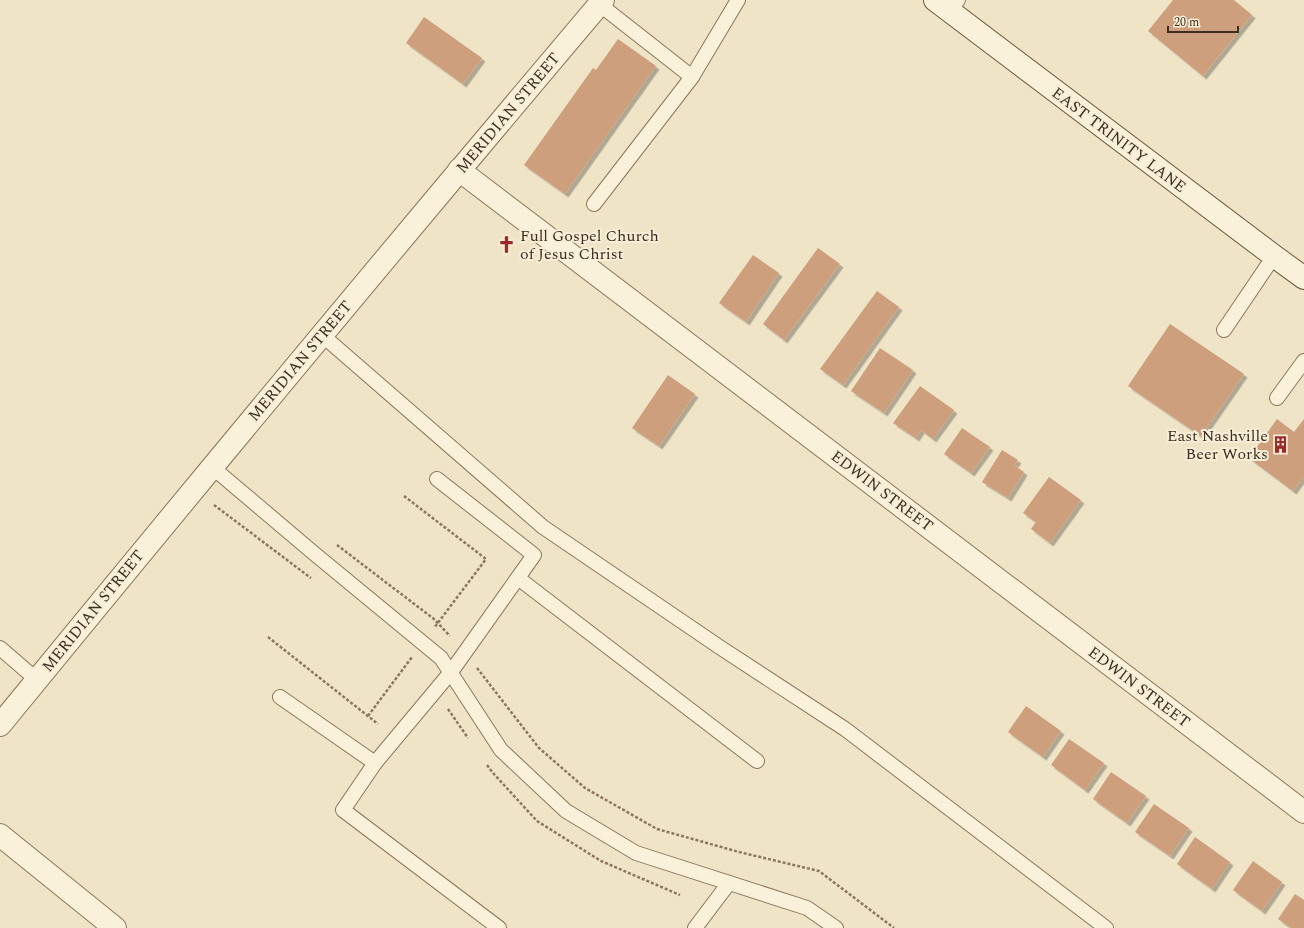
<svg xmlns="http://www.w3.org/2000/svg" width="1304" height="928" viewBox="0 0 1304 928" font-family="Spectral,serif">
  <style>
    .building { fill: #ce9f7d; filter: url(#shadow) }
    .lines { fill: none; stroke-linecap: round; stroke-linejoin: round }
    .service-casing { stroke: #8c765c; stroke-width: 16 }
    .minor-casing { stroke: #8c765c; stroke-width: 24 }
    .tertiary-casing { stroke: #8c765c; stroke-width: 24 }
    .secondary-casing { stroke: #6e573f; stroke-width: 24 }
    .path { stroke: #8c765c; stroke-width: 2.5; stroke-dasharray: 3 2; stroke-linecap: butt }
    .service { stroke: #faf1db; stroke-width: 14 }
    .minor { stroke: #faf1db; stroke-width: 22 }
    .tertiary { stroke: #faf1db; stroke-width: 22 }
    .secondary { stroke: #faf1db; stroke-width: 22 }
    .labels { text-anchor: middle; dominant-baseline: central; stroke-width: 4; stroke-linejoin: round; paint-order: stroke }
    .street-label { font-size: 16px; fill: #3c2e20; stroke: #f7eed7 }
    .poi-label { font-size: 16px; fill: #3c2e20; stroke: #f7eed7; text-anchor: start }
  </style>
  <defs>
    <filter id="shadow"><feDropShadow dx="3.5" dy="3.5" stdDeviation="0" flood-color="#0004"/></filter>
  </defs>
  <rect width="100%" height="100%" fill="#f0e4c7"/>
  <g class="building">
    <path d="M1173 0H1234L1252 15 1203 76 1148 31Z"/>
    <path d="M424 17 482 58 463 84 406 43Z"/>
    <path d="M618 39 656 66 565 194 524 165 593 68 596 70Z"/>
    <path d="M818 248 840 264 784 340 763 324Z"/>
    <path d="M753 255 779 273 746 322 719 303Z"/>
    <path d="M877 291 899 307 843 385 820 369Z"/>
    <path d="M1170 324 1244 374 1201 436 1128 386Z"/>
    <path d="M880 348 913 370 884 413 851 391Z"/>
    <path d="M668 375 695 394 659 446 632 428Z"/>
    <path d="M920 386 954 410 933 439 921 430 916 438 893 423Z"/>
    <path d="M1277 419 1294 432 1304 419V476L1293 491 1249 458Z"/>
    <path d="M962 428 990 447 971 473 944 454Z"/>
    <path d="M1002 450 1018 460 1014 465 1024 472 1008 498 982 482Z"/>
    <path d="M1049 477 1081 500 1050 543 1031 529 1036 522 1023 513Z"/>
    <path d="M1026 706 1061 731 1043 757 1008 732Z"/>
    <path d="M1069 739 1104 763 1085 790 1051 765Z"/>
    <path d="M1111 772 1146 796 1127 823 1093 799Z"/>
    <path d="M1154 804 1189 828 1170 856 1135 832Z"/>
    <path d="M1195 837 1230 862 1212 889 1177 864Z"/>
    <path d="M1253 861 1282 882 1262 911 1233 890Z"/>
    <path d="M1295 894 1304 900V928H1291L1278 919Z"/>
  </g>
  <g class="lines">
    <defs>
      <g id="service">
        <path d="M949 12 958 0"/>
        <path d="M692 77 738 0"/>
        <path d="M594 204 692 77 599 4"/>
        <path d="M1224 330 1274 256"/>
        <path d="M322 335 543 527 721 648 845 729 1106 928"/>
        <path d="M1277 398 1304 361"/>
        <path d="M212 467 316 555 441 658 501 750 566 811 636 853 807 908 836 928"/>
        <path d="M518 578 757 761"/>
        <path d="M0 648 37 680"/>
        <path d="M280 697 375 763 451 672 534 555 437 479"/>
        <path d="M375 763 343 810 499 928"/>
        <path d="M695 928 729 883"/>
      </g>
      <g id="minor">
        <path d="M459 170 1304 812"/>
        <path d="M0 835 115 928"/>
      </g>
      <path id="tertiary" d="M0 725C199 482 400 240 603 0"/>
      <path id="secondary" d="M935 0 1274 256 1304 278"/>
    </defs>
    <use href="#service" class="service-casing"/>
    <use href="#minor" class="minor-casing"/>
    <use href="#tertiary" class="tertiary-casing"/>
    <use href="#secondary" class="secondary-casing"/>
    <g class="path">
      <path d="M404 496 486 559 434 628"/>
      <path d="M214 505 311 578"/>
      <path d="M337 545 434 619 450 636"/>
      <path d="M268 637 378 724"/>
      <path d="M477 668 539 748 585 788 657 829 739 852 819 871 894 928"/>
      <path d="M448 709 468 738"/>
      <path d="M368 716 412 657"/>
      <path d="M487 765 493 773 537 821 601 861 680 895"/>
    </g>
    <use href="#service" class="service"/>
    <use href="#minor" class="minor"/>
    <use href="#tertiary" class="tertiary"/>
    <use href="#secondary" class="secondary"/>
  </g>
  <defs>
    <symbol id="church-bare" viewBox="-9 -9 18 18"><path d="M-1.2-6h2.4v3.5h3.3v2.4h-3.3V6h-2.4V-.1h-3.3v-2.4h3.3Z" fill="#9c2a2b" stroke="#f7eed7" stroke-width="2.5" paint-order="stroke"/></symbol>
    <symbol id="building-bare" viewBox="-9 -9 18 18"><path d="M-4-6H4V6H1V3H-1V6H-4ZM-2.5-4.3h1.7v1.8h-1.7ZM.8-4.3h1.7v1.8H.8ZM-2.5-1h1.7V.8h-1.7ZM.8-1h1.7V.8H.8Z" fill="#9c2a2b" stroke="#f7eed7" stroke-width="2.5" paint-order="stroke"/></symbol>
  </defs>
  <g fill-rule="evenodd">
    <use href="#church-bare" x="494" y="232" width="25" height="25"/>
    <use href="#building-bare" x="1268" y="432" width="25" height="25"/>
  </g>
  <g class="labels">
    <g class="street-label">
      <text transform="translate(508 113) rotate(-50)">MERIDIAN STREET</text>
      <text transform="translate(1119 140) rotate(37)">EAST TRINITY LANE</text>
      <text transform="translate(300 361) rotate(-50)">MERIDIAN STREET</text>
      <text transform="translate(882 491) rotate(37)">EDWIN STREET</text>
      <text transform="translate(93 611) rotate(-51)">MERIDIAN STREET</text>
      <text transform="translate(1139 687) rotate(37)">EDWIN STREET</text>
    </g>
    <g class="poi-label">
      <text x="520" y="236">Full Gospel Church<tspan x="520" dy="18">of Jesus Christ</tspan></text>
      <text x="1268" y="436" text-anchor="end">East Nashville<tspan x="1268" dy="18">Beer Works</tspan></text>
    </g>
  </g>
  <path d="M1168 26v6h70v-6" fill="none" stroke="#3c2e20" stroke-width="2"/>
  <text x="1174" y="26" font-size="12" fill="#3c2e20" stroke="#f7eed7" stroke-width="3" paint-order="stroke">20 m</text>
</svg>
